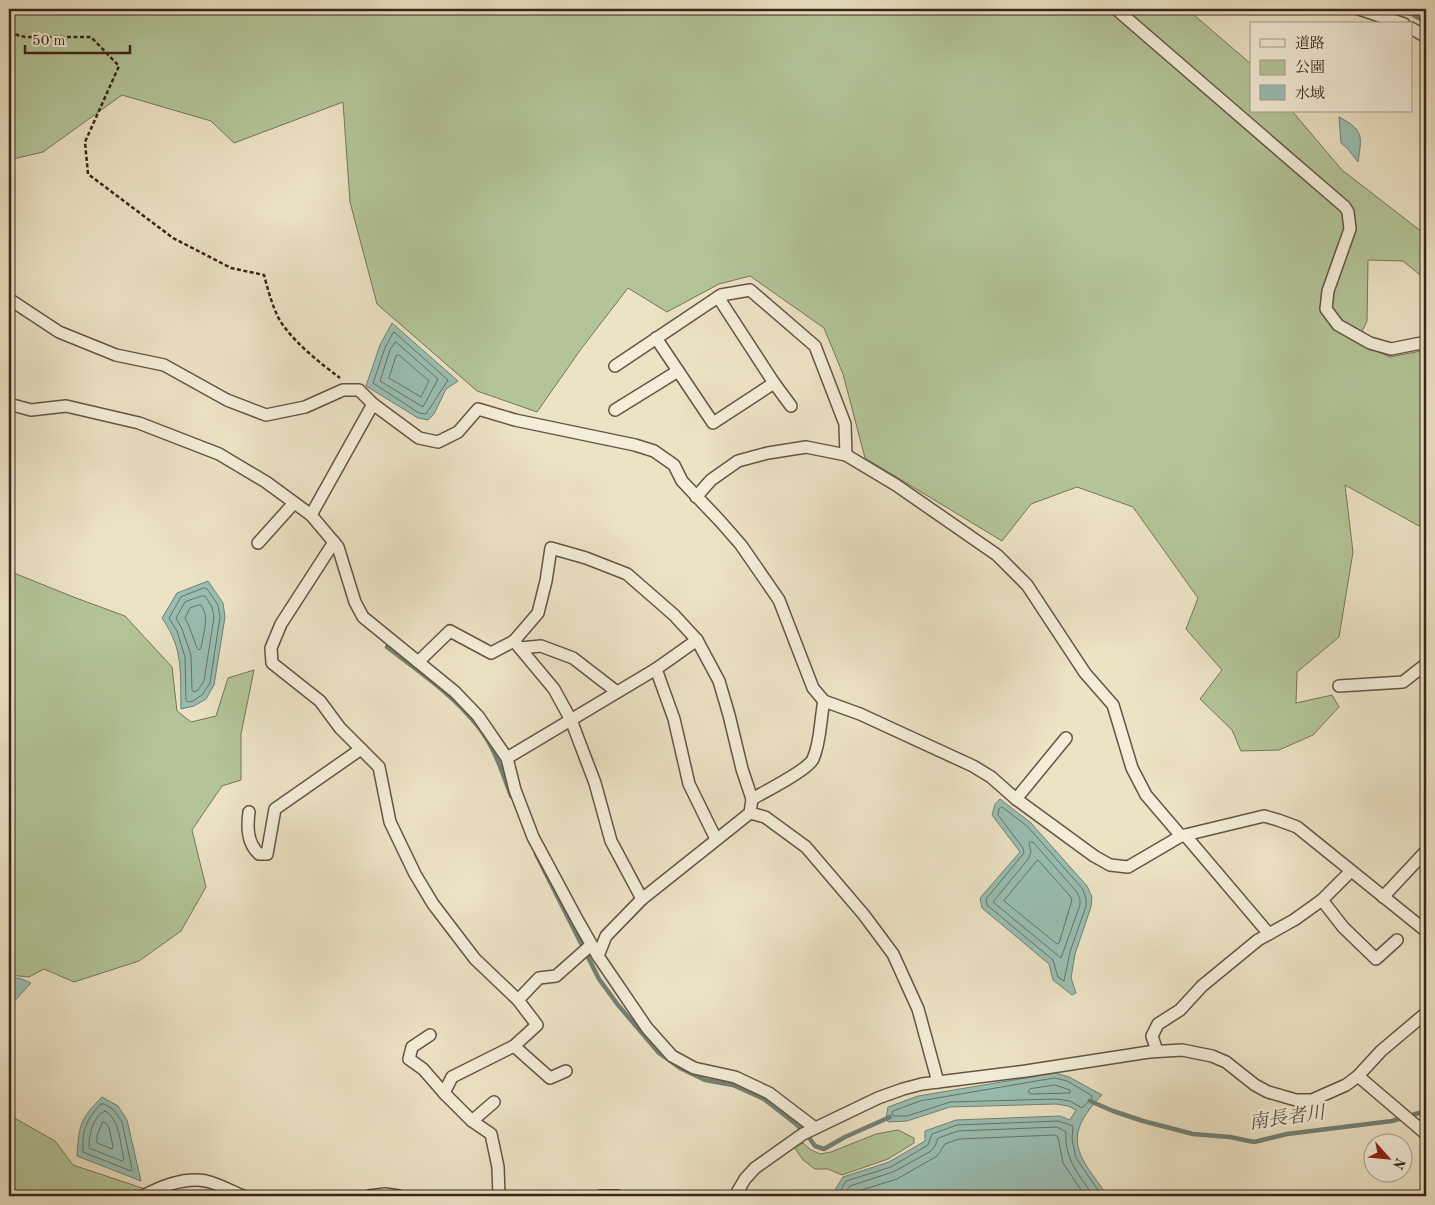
<svg xmlns="http://www.w3.org/2000/svg" width="1435" height="1205" viewBox="0 0 1435 1205" font-family="'Old Standard TT','Noto Serif JP',serif">
  <style>
    .green { fill: #b3c598; stroke: #767558 }
    .water { fill: #99beb2; stroke: #728175 }
    .lines { fill: none; stroke-linecap: round; stroke-linejoin: round }
    .shore { stroke: #687266; stroke-width: 1 }
    .stream { stroke: #728175; stroke-width: 4.5 }
    .street-casing { stroke: #655444; stroke-width: 14 }
    .path { stroke: #382519; stroke-width: 2.5; stroke-dasharray: 4 2.5; stroke-linecap: butt }
    .street { stroke: #f3edd9; stroke-width: 11 }
    .labels { text-anchor: middle; dominant-baseline: central; stroke-width: 5; stroke-linejoin: round; paint-order: stroke }
    .water-label { font-size: 19px; font-style: italic; fill: #555347; stroke: #f3edd9 }
  </style>
  <rect width="100%" height="100%" fill="#ece3c5"/>
  <filter id="stains"><feTurbulence type="fractalNoise" baseFrequency=".004" numOctaves="4"/><feColorMatrix values="0 0 0 0 .2 0 0 0 0 .09 0 0 0 0 .02 0 0 0 .5 -.17"/></filter>
  <radialGradient id="worn" r=".72"><stop offset=".6" stop-color="#630" stop-opacity="0"/><stop offset="1" stop-color="#630" stop-opacity=".3"/></radialGradient>
  <g class="green">
    <path d="M9 9H1187L1251 64V111H1292L1342 170 1426 235 1425 279 1403 261 1368 260 1367 321 1357 342 1390 357 1426 350V527L1419 526 1345 485 1353 552 1339 637 1297 672 1296 703 1332 695 1339 707 1313 735 1279 750 1241 751 1232 730 1200 699 1222 670 1186 629 1198 598 1133 507 1077 487 1031 504 1002 541 865 458 843 374 824 328 750 276 719 284 667 312 628 288 581 349 537 412 477 391 377 304 350 202 343 102 234 143 211 121 122 95 43 152 9 160Z"/>
    <path d="M9 571 76 598 125 616 172 667 177 711 191 722 216 716 228 678 254 670 241 734V780L222 786 192 830 206 887 181 931 139 961 74 982 44 969 29 977 9 975Z"/>
    <path d="M9 1115 55 1141 73 1165 163 1195 208 1190 226 1196H9Z"/>
    <path d="M898 1130 914 1138V1143L888 1159 842 1175 828 1169H815L803 1160 794 1147 803 1143 811 1150 820 1154 831 1152 876 1134Z"/>
  </g>
  <g class="water">
    <path d="M1339 117C1364 130 1362 136 1358 162L1348 149 1341 143Z"/>
    <path d="M392 323 458 381 446 389 434 414 428 420 418 418 366 386 380 345Z"/>
    <path d="M208 581 223 603 225 617 214 685 206 699 194 706 181 709C180 672 184 650 162 618L177 593Z"/>
    <path d="M1000 799 1031 823 1087 886 1092 897 1091 907 1075 954 1071 978 1076 993 1072 995 1053 980 1049 964 982 908 980 898 1020 852 992 815 995 804Z"/>
    <path d="M9 978H19L31 983 9 1007Z"/>
    <path d="M1055 1073 1069 1077 1102 1095C1060 1138 1078 1155 1108 1196H831L843 1177 889 1162 925 1141V1131L956 1120 1060 1116 1070 1120 1076 1110 1068 1106 1056 1104 950 1107 907 1121 888 1122 886 1118 888 1107 918 1096Z"/>
    <path d="M102 1097 118 1106 127 1120 141 1181 77 1156C79 1125 80 1119 102 1097Z"/>
  </g>
  <g class="lines">
    <g class="shore">
      <path d="M394 332 448 380 426 414 419 413 373 383 385 348Z"/>
      <path d="M396 342 438 379 423 407 380 381 390 350Z"/>
      <path d="M399 355 429 381 421 397 389 378 396 356Z"/>
      <path d="M204 588 207 589 218 605 220 617 210 683 202 695 193 701 188 702 186 700 185 657 177 631 169 618 181 597Z"/>
      <path d="M202 596H205L212 607 214 617 204 681 198 690 194 692 192 690 191 655 182 629 176 618 185 602Z"/>
      <path d="M199 605H201C210 617 203 634 201 648L199 650 197 648 189 626 185 618 190 608Z"/>
      <path d="M1002 807 1027 826 1082 888 1086 898V906L1070 952 1064 981 1058 977 1053 960 987 905 986 899 1024 853 1023 848 998 815 999 809Z"/>
      <path d="M1030 842H1033L1077 892 1080 899V905L1061 958 993 902 1029 858 1031 851 1029 844Z"/>
      <path d="M1038 860 1070 896 1072 900 1059 943 1057 944 1004 901Z"/>
      <path d="M1055 1078 1067 1081 1091 1095 1092 1098 1082 1108 1070 1101 1056 1099 950 1102 907 1116H894L892 1114 893 1111 920 1101Z"/>
      <path d="M1055 1085 1070 1090V1093L1031 1094 1028 1092 1030 1089Z"/>
      <path d="M101 1104H104L114 1110 122 1122 132 1169 131 1171 83 1152C82 1131 86 1119 101 1104Z"/>
      <path d="M105 1111C120 1119 120 1144 124 1159L122 1161 89 1148C89 1135 92 1117 105 1111Z"/>
      <path d="M103 1122 106 1123 109 1128 113 1146 112 1149 97 1143V1136Z"/>
      <path d="M837 1196 846 1181 891 1167 928 1145 932 1134 957 1125 1058 1121 1073 1126 1072 1139 1076 1158 1102 1196"/>
      <path d="M843 1196 850 1186 893 1172 931 1151 935 1146 938 1138 958 1131 1057 1127 1066 1132C1064 1158 1079 1176 1094 1196"/>
      <path d="M852 1196 855 1192 897 1179 937 1156 945 1144 959 1139 1055 1135 1058 1137 1063 1163 1085 1196"/>
    </g>
    <g class="stream">
      <path d="M1396 9 1412 14 1426 22"/>
      <path d="M387 647C420 672 455 696 480 729 495 749 503 774 511 796"/>
      <path d="M536 854 599 979 618 1005 659 1053 680 1068 705 1080 733 1085 764 1099 796 1124 808 1136 815 1146 824 1149 845 1137 890 1117"/>
      <path d="M1090 1101 1113 1111 1143 1121 1193 1134 1230 1137 1254 1142 1287 1134 1392 1121 1426 1111"/>
    </g>
    <defs>
      <g id="street">
        <path d="M1116 9 1345 207 1348 212 1350 229 1328 291 1326 309 1338 325 1370 343 1391 349 1426 342"/>
        <path d="M1359 9 1404 24"/>
        <path d="M1411 28 1426 37"/>
        <path d="M9 299 59 332 116 355 164 365 227 400 266 415 305 407 343 390H359L373 404"/>
        <path d="M656 338 713 423 774 383 718 297"/>
        <path d="M615 366 721 295 750 290 815 346 845 424 846 455"/>
        <path d="M774 383 791 406"/>
        <path d="M9 404 31 410 66 406 139 423 219 454 266 482 311 515 338 547 355 602 363 617 455 692 478 716 507 758 515 790 533 837 578 921 598 956 647 1028 672 1056 694 1068 735 1077 769 1093 815 1128"/>
        <path d="M615 410 678 371"/>
        <path d="M696 497 711 480 738 461 768 453 806 447 846 455 896 485 997 555 1027 585 1085 673 1113 705 1132 768 1146 795 1181 836"/>
        <path d="M311 515 373 404 419 438 438 442 458 432 478 409 515 420 635 445 654 451 674 465 682 481 720 521 741 545 779 600 813 688 824 701 860 714 973 766 991 777 1016 799 1094 856 1110 865 1128 867 1181 836 1264 816 1278 820 1297 827 1426 931"/>
        <path d="M334 542 281 624 271 648 272 663 320 701 340 728 379 767 390 822 415 874 433 904 475 959 518 1000"/>
        <path d="M258 543 294 503"/>
        <path d="M514 641 554 689 571 720 595 783 611 841 642 899"/>
        <path d="M520 648 541 646 573 658 617 692"/>
        <path d="M418 662 450 631 491 653 514 641 538 613 546 581 551 548 586 558 627 574 674 615 697 640 719 681 729 715 742 769 752 799 750 813"/>
        <path d="M656 669 674 719 689 784 716 839"/>
        <path d="M1339 686 1403 682 1426 664"/>
        <path d="M507 758 656 669 697 640"/>
        <path d="M752 799C764 792 808 770 813 759 821 741 820 720 824 701"/>
        <path d="M1016 799 1066 738"/>
        <path d="M249 812C247 827 247 843 259 854H267L275 809 361 749"/>
        <path d="M1185 835 1269 934"/>
        <path d="M1383 897 1426 851"/>
        <path d="M1322 900 1343 927 1376 959 1397 940"/>
        <path d="M598 956 606 936 642 899 750 813 765 817 806 847 864 915 893 954 918 1009 938 1082"/>
        <path d="M430 1035 412 1047 409 1059 423 1069 444 1093"/>
        <path d="M514 1046 550 1078 566 1071"/>
        <path d="M1157 1051 1152 1036 1158 1024 1180 1010 1202 986 1258 940 1294 920 1322 900 1351 871"/>
        <path d="M1358 1076 1426 1134"/>
        <path d="M472 1121 494 1102"/>
        <path d="M143 1196C162 1186 184 1177 206 1181 219 1184 231 1191 243 1196"/>
        <path d="M369 1196 385 1194 399 1196"/>
        <path d="M499 1196 498 1167 491 1134 472 1121 444 1093 452 1077 514 1046 537 1025 518 1000 539 978 556 976 591 945"/>
        <path d="M600 1196H618"/>
        <path d="M735 1196 745 1179 755 1168 803 1134 878 1098 903 1089 922 1084 1026 1071 1149 1052 1182 1050 1212 1056 1226 1062 1255 1085 1268 1092 1296 1100H1312L1346 1085 1358 1076 1381 1051 1426 1013"/>
      </g>
    </defs>
    <use href="#street" class="street-casing"/>
    <path class="path" d="M9 33 25 37H91L119 66 85 142 88 174 173 238 231 268 264 275C268 290 272 305 279 319 292 341 320 363 340 378"/>
    <use href="#street" class="street"/>
  </g>
  <g class="labels">
    <g class="water-label">
      <text transform="translate(1287 1119) rotate(-8)">南長者川</text>
    </g>
  </g>
  <rect width="1435" height="1205" fill="none" stroke="#ece3c5" stroke-width="30"/>
  <rect x="10" y="10" width="1415" height="1185" fill="none" stroke="#382519" stroke-width="2.5"/>
  <rect x="15" y="15" width="1405" height="1175" fill="none" stroke="#382519"/>
  <rect x="1250" y="22" width="162" height="90" fill="#f3edd9" stroke="#a89d8c"/>
  <rect x="1260" y="39" width="25" height="8" fill="#f3edd9" stroke="#a89d8c"/>
  <text x="1295" y="48" font-size="15" fill="#382519">道路</text>
  <rect x="1260" y="60" width="25" height="15" fill="#b3c598" stroke="#a89d8c"/>
  <text x="1295" y="72" font-size="15" fill="#382519">公園</text>
  <rect x="1260" y="85" width="25" height="15" fill="#99beb2" stroke="#a89d8c"/>
  <text x="1295" y="98" font-size="15" fill="#382519">水域</text>
  <g transform="translate(1388 1158) rotate(117)"><circle r="24" fill="#f3edd9" stroke="#a89d8c"/>
  <path d="M0-4L9 19L0 12L-9 19Z" fill="#8f2418"/>
  <text y="-8" font-size="14" font-weight="bold" text-anchor="middle" fill="#382519">N</text>
  </g>
  <path d="M25 45v8h105v-8" fill="none" stroke="#382519" stroke-width="2.5"/>
  <text x="32" y="45" font-size="15" fill="#382519" stroke="#f3edd9" stroke-width="4" paint-order="stroke">50 m</text>
  <rect width="100%" height="100%" filter="url(#stains)"/>
  <rect width="100%" height="100%" fill="url(#worn)"/>
</svg>
